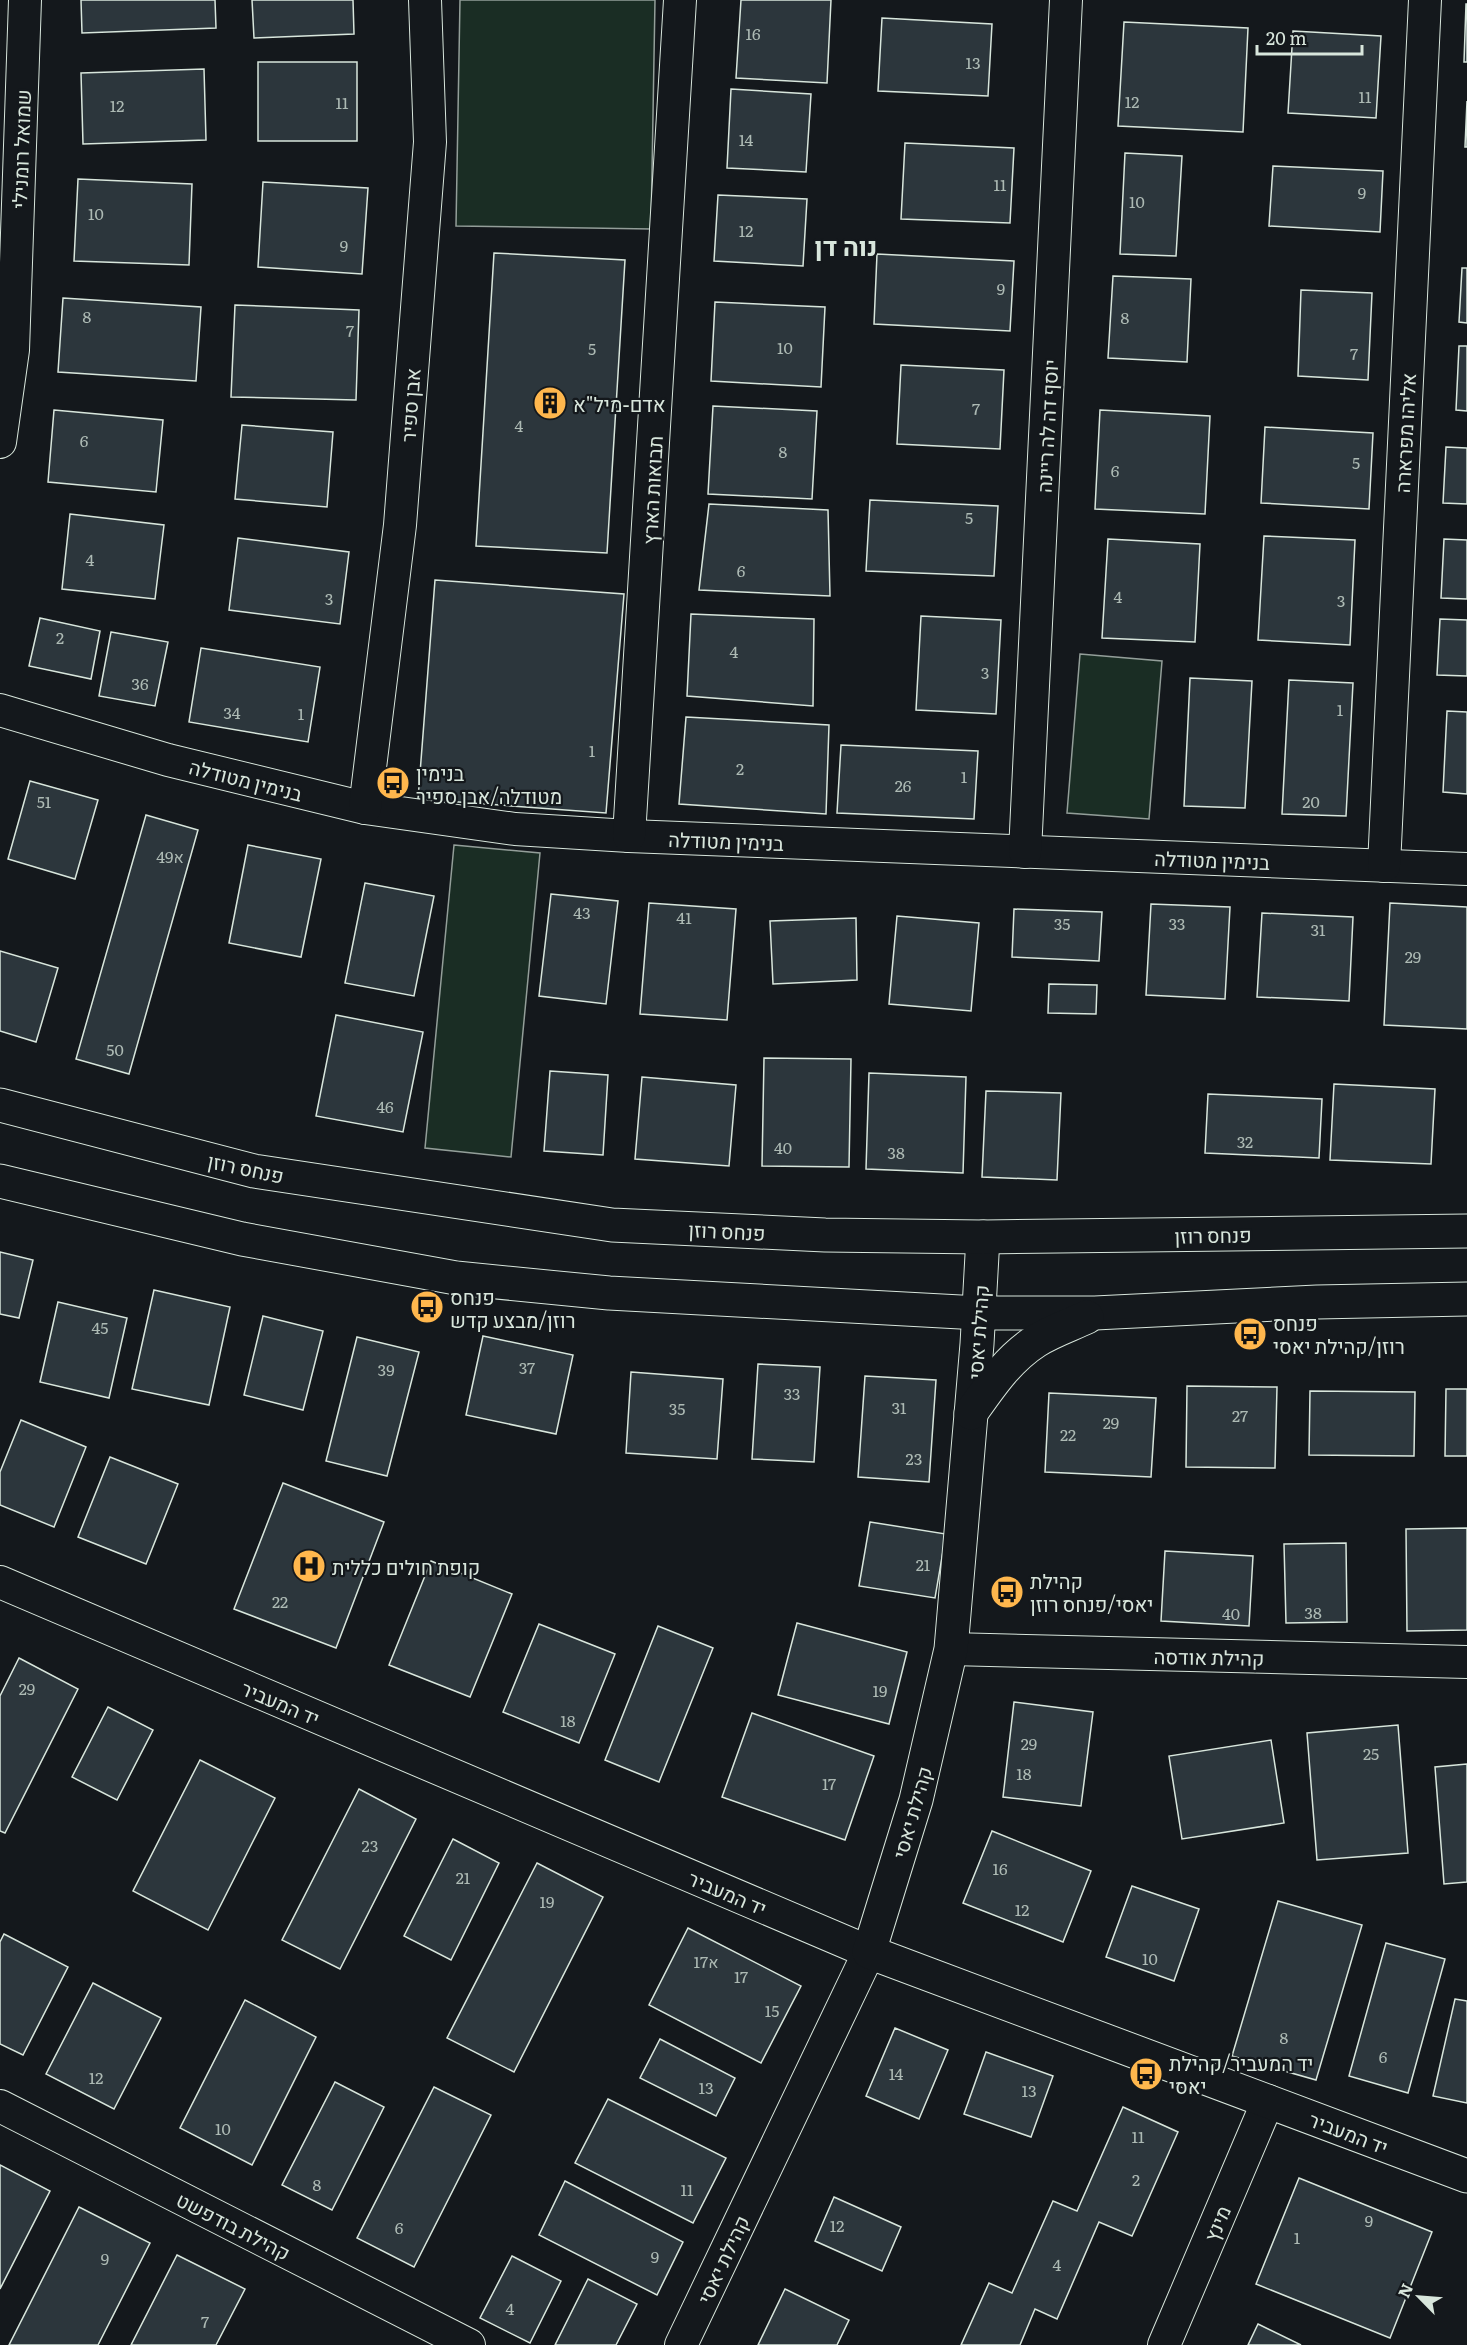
<svg xmlns="http://www.w3.org/2000/svg" width="1467" height="2345" viewBox="0 0 1467 2345" font-family="Literata,Heebo,serif">
  <style>
    .green { fill: #1a2d24; stroke: #939e99; stroke-width: 1.5 }
    .building { fill: #2c363c; stroke: #d8e6dc; stroke-width: 1.5 }
    .lines { fill: none; stroke-linecap: round; stroke-linejoin: round }
    .minor-casing { stroke: #d8e6dc; stroke-width: 34 }
    .tertiary-casing { stroke: #d8e6dc; stroke-width: 35 }
    .primary-casing { stroke: #d8e6dc; stroke-width: 35 }
    .minor { stroke: #14181c; stroke-width: 32 }
    .tertiary { stroke: #14181c; stroke-width: 33 }
    .primary { stroke: #14181c; stroke-width: 33 }
    .labels { text-anchor: middle; dominant-baseline: central; stroke-width: 4.5; stroke-linejoin: round; paint-order: stroke }
    .number-label { font-size: 16px; fill: #adbab4 }
    .street-label { font-size: 20px; fill: #d8e6dc; stroke: #14181c }
    .poi-label { font-size: 20px; fill: #d8e6dc; stroke: #14181c; text-anchor: start }
    .district-label { font-size: 26px; font-weight: bold; fill: #d8e6dc; stroke: #14181c }
  </style>
  <rect width="100%" height="100%" fill="#14181c"/>
  <g class="green">
    <path d="M460 0H655L651 229 456 226Z"/>
    <path d="M1080 654 1162 661 1149 819 1067 813Z"/>
    <path d="M454 845 540 853 511 1157 425 1148Z"/>
  </g>
  <g class="building">
    <path d="M81 0H215L216 28 82 33Z"/>
    <path d="M252 0H353L354 34 254 38Z"/>
    <path d="M741 0H831L827 83 736 78Z"/>
    <path d="M1466 4H1467V62H1464Z"/>
    <path d="M882 18 992 24 988 96 878 91Z"/>
    <path d="M1124 22 1248 28 1243 132 1118 126Z"/>
    <path d="M1293 31 1381 36 1376 118 1288 113Z"/>
    <rect x="258" y="62" width="99" height="79"/>
    <path d="M204 69 206 140 83 144 81 73Z"/>
    <path d="M731 89 811 94 806 172 727 168Z"/>
    <path d="M1467 101V147H1465Z"/>
    <path d="M905 143 1014 148 1010 223 901 219Z"/>
    <path d="M1125 153 1182 156 1176 256 1120 254Z"/>
    <path d="M1273 166 1383 171 1380 232 1269 226Z"/>
    <path d="M78 179 192 184 189 265 74 261Z"/>
    <path d="M263 182 368 188 362 274 258 267Z"/>
    <path d="M718 195 807 199 803 266 714 261Z"/>
    <path d="M494 253 625 260 607 553 476 546Z"/>
    <path d="M877 254 1014 261 1010 331 874 324Z"/>
    <path d="M1462 268H1467V323L1459 322Z"/>
    <path d="M1113 276 1191 279 1187 362 1108 358Z"/>
    <path d="M1301 290 1372 293 1368 380 1298 376Z"/>
    <path d="M63 298 201 307 196 381 58 372Z"/>
    <path d="M715 302 825 307 821 387 711 381Z"/>
    <path d="M235 305 359 310 356 400 231 397Z"/>
    <path d="M1459 346H1467V411L1456 410Z"/>
    <path d="M901 365 1004 370 1000 449 897 444Z"/>
    <path d="M713 406 817 411 812 499 708 494Z"/>
    <path d="M54 410 163 420 156 492 48 482Z"/>
    <path d="M1100 410 1210 416 1205 514 1095 509Z"/>
    <path d="M242 425 333 432 327 507 235 499Z"/>
    <path d="M1265 427 1373 433 1369 509 1261 503Z"/>
    <path d="M1446 447 1467 448V504L1443 503Z"/>
    <path d="M870 500 998 506 994 576 866 571Z"/>
    <path d="M709 504 828 510 830 596 699 590Z"/>
    <path d="M70 514 164 525 155 599 62 589Z"/>
    <path d="M1264 536 1355 540 1350 645 1258 640Z"/>
    <path d="M238 538 349 552 340 624 229 610Z"/>
    <path d="M1108 539 1200 544 1195 642 1102 638Z"/>
    <path d="M1444 539 1467 540V599L1441 598Z"/>
    <path d="M435 580 624 594 606 813 418 799Z"/>
    <path d="M691 614 814 619 813 706 687 696Z"/>
    <path d="M921 616 1001 620 996 714 916 710Z"/>
    <path d="M40 618 100 631 91 679 29 666Z"/>
    <path d="M1440 619 1467 620V676L1437 675Z"/>
    <path d="M111 632 168 642 155 706 99 696Z"/>
    <path d="M201 648 320 667 308 742 189 722Z"/>
    <path d="M1190 678 1252 681 1245 808 1184 806Z"/>
    <path d="M1289 680 1353 683 1346 816 1282 814Z"/>
    <path d="M1447 711 1467 712V794L1443 792Z"/>
    <path d="M686 717 829 725 826 814 679 804Z"/>
    <path d="M841 745 978 751 974 819 837 813Z"/>
    <path d="M30 781 98 800 75 879 8 859Z"/>
    <path d="M146 815 198 830 129 1074 76 1059Z"/>
    <path d="M248 845 321 859 301 957 229 943Z"/>
    <path d="M365 883 434 896 414 996 345 983Z"/>
    <path d="M551 894 618 901 606 1004 539 996Z"/>
    <path d="M649 903 736 909 727 1020 640 1014Z"/>
    <path d="M1390 903 1467 907V1029L1384 1025Z"/>
    <path d="M1151 904 1230 907 1225 999 1146 995Z"/>
    <path d="M1014 909 1102 912 1099 961 1012 957Z"/>
    <path d="M1262 913 1353 917 1349 1001 1257 997Z"/>
    <path d="M897 916 979 923 971 1011 889 1004Z"/>
    <path d="M856 918 857 980 773 984 770 921Z"/>
    <path d="M0 951 58 968 36 1042 0 1031Z"/>
    <path d="M1049 984 1097 985 1096 1014 1048 1013Z"/>
    <path d="M336 1015 423 1032 403 1132 316 1116Z"/>
    <path d="M764 1058 851 1059 849 1167 762 1166Z"/>
    <path d="M550 1071 608 1075 603 1155 544 1151Z"/>
    <path d="M869 1073 966 1077 963 1173 866 1169Z"/>
    <path d="M642 1077 736 1085 729 1166 635 1159Z"/>
    <path d="M1334 1084 1435 1089 1431 1164 1330 1160Z"/>
    <path d="M986 1091 1061 1093 1057 1180 982 1177Z"/>
    <path d="M1208 1094 1322 1099 1319 1158 1205 1153Z"/>
    <path d="M0 1252 33 1260 19 1318 0 1314Z"/>
    <path d="M154 1290 230 1307 209 1405 132 1389Z"/>
    <path d="M58 1302 127 1318 109 1398 40 1382Z"/>
    <path d="M263 1316 323 1331 303 1410 244 1395Z"/>
    <path d="M483 1336 573 1355 556 1434 466 1415Z"/>
    <path d="M357 1337 419 1352 387 1476 326 1461Z"/>
    <path d="M758 1364 820 1367 814 1462 752 1459Z"/>
    <path d="M631 1372 723 1379 717 1459 626 1453Z"/>
    <path d="M865 1376 936 1380 929 1482 858 1477Z"/>
    <path d="M1187 1386 1277 1387 1275 1468 1186 1467Z"/>
    <path d="M1446 1389H1467V1456H1445Z"/>
    <path d="M1310 1391 1415 1392 1414 1456 1309 1455Z"/>
    <path d="M1049 1393 1156 1398 1151 1477 1045 1472Z"/>
    <path d="M21 1420 86 1447 54 1527 0 1505V1472Z"/>
    <path d="M110 1457 178 1484 146 1564 78 1537Z"/>
    <path d="M283 1483 384 1522 336 1648 234 1609Z"/>
    <path d="M870 1522 946 1534 935 1598 859 1586Z"/>
    <path d="M1467 1528V1630L1407 1631 1406 1529Z"/>
    <path d="M1346 1543 1347 1622 1286 1623 1284 1544Z"/>
    <path d="M1165 1551 1253 1556 1249 1626 1161 1621Z"/>
    <path d="M431 1561 512 1594 470 1697 389 1665Z"/>
    <path d="M797 1623 907 1652 889 1724 778 1695Z"/>
    <path d="M539 1624 615 1654 579 1743 503 1712Z"/>
    <path d="M658 1626 713 1648 659 1782 605 1760Z"/>
    <path d="M19 1658 78 1689 5 1833 0 1831V1696Z"/>
    <path d="M1014 1702 1093 1712 1081 1806 1003 1797Z"/>
    <path d="M108 1707 153 1730 117 1800 72 1777Z"/>
    <path d="M752 1713 874 1756 845 1840 722 1797Z"/>
    <path d="M1398 1725 1408 1853 1317 1860 1307 1733Z"/>
    <path d="M1271 1740 1284 1823 1182 1839 1169 1756Z"/>
    <path d="M200 1760 275 1798 208 1930 133 1891Z"/>
    <path d="M1467 1764V1882L1444 1884 1435 1767Z"/>
    <path d="M359 1789 416 1819 340 1969 282 1940Z"/>
    <path d="M992 1831 1091 1871 1063 1942 963 1903Z"/>
    <path d="M453 1839 499 1863 451 1960 404 1936Z"/>
    <path d="M537 1863 603 1897 514 2072 447 2038Z"/>
    <path d="M1132 1886 1199 1909 1174 1981 1106 1957Z"/>
    <path d="M1278 1901 1362 1925 1316 2080 1232 2056Z"/>
    <path d="M688 1928 801 1986 761 2063 649 2005Z"/>
    <path d="M4 1934 68 1967 23 2055 0 2044V1942Z"/>
    <path d="M1386 1943 1445 1959 1408 2093 1349 2076Z"/>
    <path d="M93 1983 161 2018 114 2109 46 2074Z"/>
    <path d="M1455 1999 1467 2001V2103L1433 2096Z"/>
    <path d="M245 2000 316 2037 252 2165 180 2128Z"/>
    <path d="M895 2028 948 2050 919 2119 866 2096Z"/>
    <path d="M660 2039 735 2078 716 2116 640 2078Z"/>
    <path d="M986 2052 1053 2076 1031 2137 964 2114Z"/>
    <path d="M335 2082 384 2107 332 2210 282 2185Z"/>
    <path d="M434 2087 491 2115 414 2267 357 2238Z"/>
    <path d="M608 2099 726 2158 693 2223 575 2163Z"/>
    <path d="M1123 2107 1178 2132 1132 2236 1099 2222 1057 2319 1035 2309 1020 2345H961L989 2283 1012 2293 1053 2201 1077 2211Z"/>
    <path d="M0 2165 50 2191 0 2289Z"/>
    <path d="M1299 2178 1432 2232 1390 2338 1256 2284Z"/>
    <path d="M565 2181 683 2242 657 2295 539 2235Z"/>
    <path d="M834 2197 901 2227 882 2271 815 2241Z"/>
    <path d="M79 2207 150 2243 98 2345H9Z"/>
    <path d="M177 2255 245 2289 216 2345H131Z"/>
    <path d="M512 2256 561 2281 530 2343 480 2318Z"/>
    <path d="M588 2279 637 2304 616 2345H555Z"/>
    <path d="M785 2289 849 2320 837 2345H758Z"/>
    <path d="M1258 2324 1301 2345H1248Z"/>
  </g>
  <g class="lines">
    <defs>
      <g id="minor">
        <path d="M0 442 13 350 25 0"/>
        <path d="M0 710 168 760 365 808 515 829 629 836 1467 869"/>
        <path d="M365 808 400 525 430 142 425 0"/>
        <path d="M629 836 680 0"/>
        <path d="M1025 852 1066 0"/>
        <path d="M1384 866 1425 0"/>
        <path d="M0 1582 869 1952 681 2345"/>
        <path d="M951 1649 1467 1662"/>
        <path d="M0 2106 469 2345"/>
        <path d="M1164 2345 1268 2101"/>
      </g>
      <path id="tertiary" d="M983 1237 977 1344 951 1649 916 1800 869 1952 1467 2176"/>
      <g id="primary">
        <path d="M0 1105 254 1171 612 1225 825 1235 983 1237 1467 1231"/>
        <path d="M0 1181 242 1239 456 1278 609 1293 979 1313H1095L1317 1302 1467 1299"/>
        <path d="M971 1413C990 1386 1008 1359 1036 1341 1052 1331 1070 1325 1087 1317"/>
      </g>
    </defs>
    <use href="#minor" class="minor-casing"/>
    <use href="#tertiary" class="tertiary-casing"/>
    <use href="#primary" class="primary-casing"/>
    <use href="#minor" class="minor"/>
    <use href="#tertiary" class="tertiary"/>
    <use href="#primary" class="primary"/>
  </g>
  <defs>
    <symbol id="building-disc" viewBox="-11 -11 22 22"><circle r="9.5" fill="#ffb74d" stroke="#14181c"/><path d="M-4-6H4V6H1V3H-1V6H-4ZM-2.5-4.3h1.7v1.8h-1.7ZM.8-4.3h1.7v1.8H.8ZM-2.5-1h1.7V.8h-1.7ZM.8-1h1.7V.8H.8Z" fill="#111"/></symbol>
    <symbol id="bus-disc" viewBox="-11 -11 22 22"><circle r="9.5" fill="#ffb74d" stroke="#14181c"/><path d="M-5-6H5V4H4V6H2V4H-2V6H-4V4H-5ZM-3.5-4V0h7V-4ZM-3.5 1.2v1.5H-2V1.2ZM2 1.2v1.5H3.5V1.2Z" fill="#111"/></symbol>
    <symbol id="hospital-disc" viewBox="-11 -11 22 22"><circle r="9.5" fill="#ffb74d" stroke="#14181c"/><path d="M-5-5h3v3.5h4V-5h3V5h-3V1.5h-4V5h-3Z" fill="#111"/></symbol>
  </defs>
  <g fill-rule="evenodd">
    <use href="#building-disc" x="531" y="384" width="38" height="38"/>
    <use href="#bus-disc" x="374" y="764" width="38" height="38"/>
    <use href="#bus-disc" x="408" y="1288" width="38" height="38"/>
    <use href="#bus-disc" x="1231" y="1315" width="38" height="38"/>
    <use href="#hospital-disc" x="290" y="1547" width="38" height="38"/>
    <use href="#bus-disc" x="988" y="1573" width="38" height="38"/>
    <use href="#bus-disc" x="1127" y="2055" width="38" height="38"/>
  </g>
  <g class="labels">
    <g class="number-label">
      <text x="753" y="33">16</text>
      <text x="973" y="62">13</text>
      <text x="1365" y="96">11</text>
      <text x="1132" y="101">12</text>
      <text x="342" y="102">11</text>
      <text x="117" y="105">12</text>
      <text x="746" y="139">14</text>
      <text x="1000" y="184">11</text>
      <text x="1362" y="192">9</text>
      <text x="1137" y="201">10</text>
      <text x="96" y="213">10</text>
      <text x="746" y="230">12</text>
      <text x="344" y="245">9</text>
      <text x="1001" y="288">9</text>
      <text x="87" y="316">8</text>
      <text x="1125" y="317">8</text>
      <text x="350" y="330">7</text>
      <text x="785" y="347">10</text>
      <text x="592" y="348">5</text>
      <text x="1354" y="353">7</text>
      <text x="976" y="408">7</text>
      <text x="519" y="425">4</text>
      <text x="84" y="440">6</text>
      <text x="783" y="451">8</text>
      <text x="1356" y="462">5</text>
      <text x="1115" y="470">6</text>
      <text x="969" y="517">5</text>
      <text x="90" y="559">4</text>
      <text x="741" y="570">6</text>
      <text x="1118" y="596">4</text>
      <text x="329" y="598">3</text>
      <text x="1341" y="600">3</text>
      <text x="60" y="637">2</text>
      <text x="734" y="651">4</text>
      <text x="985" y="672">3</text>
      <text x="140" y="683">36</text>
      <text x="1340" y="709">1</text>
      <text x="232" y="712">34</text>
      <text x="301" y="713">1</text>
      <text x="592" y="750">1</text>
      <text x="740" y="768">2</text>
      <text x="964" y="776">1</text>
      <text x="903" y="785">26</text>
      <text x="44" y="801">51</text>
      <text x="1311" y="801">20</text>
      <text x="170" y="856">49א</text>
      <text x="582" y="912">43</text>
      <text x="684" y="917">41</text>
      <text x="1062" y="923">35</text>
      <text x="1177" y="923">33</text>
      <text x="1318" y="929">31</text>
      <text x="1413" y="956">29</text>
      <text x="115" y="1049">50</text>
      <text x="385" y="1106">46</text>
      <text x="1245" y="1141">32</text>
      <text x="783" y="1147">40</text>
      <text x="896" y="1152">38</text>
      <text x="100" y="1327">45</text>
      <text x="527" y="1367">37</text>
      <text x="386" y="1369">39</text>
      <text x="792" y="1393">33</text>
      <text x="899" y="1407">31</text>
      <text x="677" y="1408">35</text>
      <text x="1240" y="1415">27</text>
      <text x="1111" y="1422">29</text>
      <text x="1068" y="1434">22</text>
      <text x="914" y="1458">23</text>
      <text x="923" y="1564">21</text>
      <text x="280" y="1601">22</text>
      <text x="1313" y="1612">38</text>
      <text x="1231" y="1613">40</text>
      <text x="27" y="1688">29</text>
      <text x="880" y="1690">19</text>
      <text x="568" y="1720">18</text>
      <text x="1029" y="1743">29</text>
      <text x="1371" y="1753">25</text>
      <text x="1024" y="1773">18</text>
      <text x="829" y="1783">17</text>
      <text x="370" y="1845">23</text>
      <text x="1000" y="1868">16</text>
      <text x="463" y="1877">21</text>
      <text x="547" y="1901">19</text>
      <text x="1022" y="1909">12</text>
      <text x="1150" y="1958">10</text>
      <text x="706" y="1961">17א</text>
      <text x="741" y="1976">17</text>
      <text x="772" y="2010">15</text>
      <text x="1284" y="2037">8</text>
      <text x="1383" y="2056">6</text>
      <text x="896" y="2073">14</text>
      <text x="96" y="2077">12</text>
      <text x="706" y="2087">13</text>
      <text x="1029" y="2090">13</text>
      <text x="223" y="2128">10</text>
      <text x="1138" y="2136">11</text>
      <text x="1136" y="2179">2</text>
      <text x="317" y="2184">8</text>
      <text x="687" y="2189">11</text>
      <text x="1369" y="2220">9</text>
      <text x="837" y="2225">12</text>
      <text x="399" y="2227">6</text>
      <text x="1297" y="2237">1</text>
      <text x="655" y="2256">9</text>
      <text x="105" y="2258">9</text>
      <text x="1057" y="2264">4</text>
      <text x="510" y="2308">4</text>
      <text x="205" y="2321">7</text>
    </g>
    <g class="street-label">
      <text transform="translate(20 149) rotate(-88)">שמואל רומנילי</text>
      <text transform="translate(409 405) rotate(-86)">אבן ספיר</text>
      <text transform="translate(1046 426) rotate(-87)">יוסף דה לה ריינה</text>
      <text transform="translate(1404 433) rotate(-87)">אליהו מפרארה</text>
      <text transform="translate(651 490) rotate(-87)">תבואות הארץ</text>
      <text transform="translate(246 779) rotate(14)">בנימין מטודלה</text>
      <text transform="translate(726 840) rotate(2)">בנימין מטודלה</text>
      <text transform="translate(1212 859) rotate(2)">בנימין מטודלה</text>
      <text transform="translate(246 1167) rotate(12)">פנחס רוזן</text>
      <text transform="translate(727 1230) rotate(3)">פנחס רוזן</text>
      <text transform="translate(1213 1234) rotate(-1)">פנחס רוזן</text>
      <text transform="translate(977 1332) rotate(-86)">קהילת יאסי</text>
      <text transform="translate(1209 1656) rotate(1)">קהילת אודסה</text>
      <text transform="translate(281 1702) rotate(23)">יד המעביר</text>
      <text transform="translate(911 1812) rotate(-74)">קהילת יאסי</text>
      <text transform="translate(728 1892) rotate(23)">יד המעביר</text>
      <text transform="translate(1349 2132) rotate(21)">יד המעביר</text>
      <text transform="translate(1216 2223) rotate(-67)">מינץ</text>
      <text transform="translate(234 2225) rotate(27)">קהילת בודפשט</text>
      <text transform="translate(722 2259) rotate(-65)">קהילת יאסי</text>
    </g>
    <g class="poi-label">
      <text x="573" y="403">אדם-מיל"א</text>
      <text x="416" y="772">בנימין<tspan x="416" dy="23">מטודלה/אבן ספיר</tspan></text>
      <text x="450" y="1296">פנחס<tspan x="450" dy="23">רוזן/מבצע קדש</tspan></text>
      <text x="1273" y="1322">פנחס<tspan x="1273" dy="23">רוזן/קהילת יאסי</tspan></text>
      <text x="332" y="1566">קופת חולים כללית</text>
      <text x="1030" y="1580">קהילת<tspan x="1030" dy="23">יאסי/פנחס רוזן</tspan></text>
      <text x="1169" y="2062">יד המעביר/קהילת<tspan x="1169" dy="23">יאסי</tspan></text>
    </g>
    <g class="district-label">
      <text x="846" y="244">נוה דן</text>
    </g>
  </g>
  <g transform="translate(1419 2297) rotate(295)" stroke="#14181c" stroke-width="4.5" paint-order="stroke">
  <path d="M0-4.5L10 22L0 15L-10 22Z" fill="#d8e6dc"/>
  <text y="-9" font-size="16" font-weight="bold" text-anchor="middle" fill="#d8e6dc">N</text>
  </g>
  <path d="M1257 45v9h105v-9" fill="none" stroke="#d8e6dc" stroke-width="3"/>
  <text x="1266" y="45" font-size="18" fill="#d8e6dc" stroke="#14181c" stroke-width="4.5" paint-order="stroke">20 m</text>
</svg>
